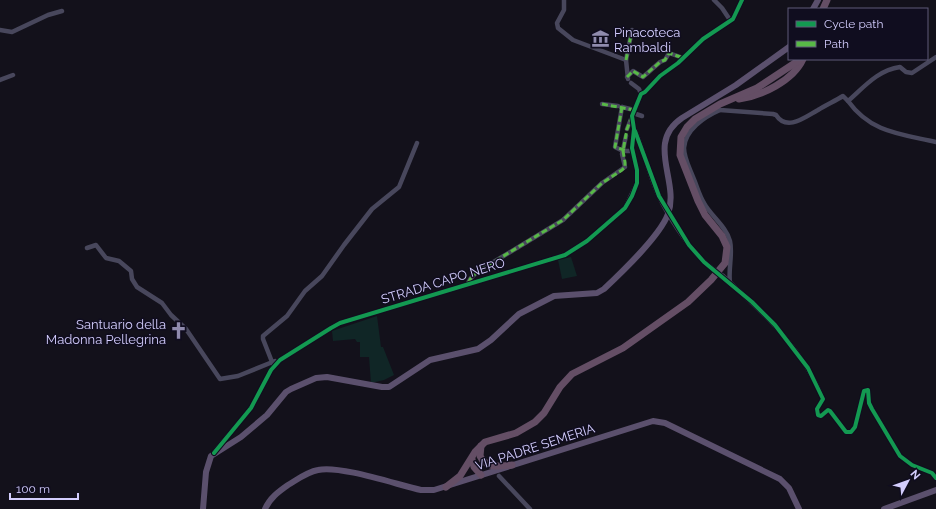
<svg xmlns="http://www.w3.org/2000/svg" width="936" height="509" viewBox="0 0 936 509" font-family="Raleway,sans-serif">
  <style>
    .green { fill: #102626 }
    .lines { fill: none; stroke-linecap: round; stroke-linejoin: round }
    .minor { stroke: #48475c; stroke-width: 4.5 }
    .major { stroke: #5b506d; stroke-width: 6 }
    .highway { stroke: #644e65; stroke-width: 7 }
    .minor-bridge { stroke: #48475c; stroke-width: 4.5 }
    .quiet { stroke: #58b947; stroke-width: 3; stroke-dasharray: 6 3; stroke-linecap: butt }
    .cycleway-casing { stroke: #100d1f; stroke-width: 6 }
    .cycleway { stroke: #139951; stroke-width: 4 }
    .labels { text-anchor: middle; dominant-baseline: central; stroke-width: 3; stroke-linejoin: round; paint-order: stroke }
    .poi-label { font-size: 13px; fill: #d3cdfd; stroke: #100d1f; text-anchor: start }
    .street-label { font-size: 13px; fill: #d3cdfd; stroke: #100d1f }
  </style>
  <rect width="100%" height="100%" fill="#13111b"/>
  <g class="green">
    <path d="M571 257 577 276 562 279 558 260Z"/>
    <path d="M377 316 381 347H383L394 375 384 380 371 383 369 357H360V342H357L355 339 333 341 332 331Z"/>
  </g>
  <g class="lines">
    <g class="minor">
      <path d="M564 0V10L557 23 558 28 573 40 626 60"/>
      <path d="M714 0 722 8 730 20"/>
      <path d="M0 30 12 32 48 15 62 11"/>
      <path d="M627 77 633 71 643 77 660 62 665 60 669 53 683 58"/>
      <path d="M628 79 626 60 632 30"/>
      <path d="M0 80 13 75"/>
      <path d="M631 83 639 89 641 94"/>
      <path d="M848 101C871 133 901 134 936 142"/>
      <path d="M602 104 618 106"/>
      <path d="M622 107 615 147 623 151H633"/>
      <path d="M622 107 634 110"/>
      <path d="M717 108 720 110 773 114 776 115C787 132 805 117 818 110 826 105 835 101 843 96L848 101C864 87 878 70 900 67L906 72 912 73 936 57"/>
      <path d="M720 110C704 117 685 130 684 148 684 158 690 169 693 177 697 186 699 195 704 203 711 216 726 226 730 241 733 254 728 269 730 283"/>
      <path d="M633 113 642 116"/>
      <path d="M627 129 641 94 645 92 660 76 678 63 703 39 733 19 742 0"/>
      <path d="M635 130C642 147 647 165 653 182 662 208 690 253 712 268"/>
      <path d="M87 248 96 245 106 258 119 261 131 271 132 279 137 287 162 303 171 315 186 329 220 379 238 376 275 361"/>
      <path d="M723 276C762 312 803 348 823 399L817 409 818 415 821 416 828 410 830 411 846 432H851L855 427 864 391 868 390 869 403 872 409 900 456 912 465 932 473 936 478"/>
      <path d="M468 283 471 278 477 272 563 220 602 183 625 167 622 154 626 136"/>
      <path d="M274 367 263 339V336L287 316 305 291 322 276 344 245 372 209 399 187 417 143"/>
      <path d="M215 451 251 408 271 370 280 360 331 328 340 323 565 255 587 241 625 208 637 183V170L632 148 634 129 632 116"/>
      <path d="M499 476 530 509"/>
    </g>
    <g class="major">
      <path d="M813 9 818 0"/>
      <path d="M203 509 206 472 211 456 241 437 267 415 286 392 291 389 316 378 327 377 382 387H389L430 360 478 349 491 340 519 314 554 296 597 293 604 289C622 272 660 236 668 214 680 181 645 143 682 118L736 85 789 47"/>
      <path d="M265 509C270 498 278 492 288 485 298 479 307 472 318 470 340 465 398 485 421 490H434L653 421 665 423 780 479 789 488 799 509"/>
      <path d="M884 509 936 490"/>
    </g>
    <g class="highway">
      <path d="M823 9 827 0"/>
      <path d="M739 99C761 96 793 81 803 59"/>
      <path d="M481 446 480 456C486 469 500 466 512 465"/>
      <path d="M472 459 474 467 481 475"/>
      <path d="M446 487 460 476 475 452 485 442 516 433 535 422 544 413 560 387 572 374 623 348 688 302 711 280 725 263 727 247 722 236 705 215 698 201 680 155 681 137 687 127 695 119 720 104 757 88 801 59"/>
    </g>
    <path class="minor-bridge" d="M712 268 723 276"/>
    <g class="quiet">
      <path d="M626 60 632 30"/>
      <path d="M627 77 633 71 643 77 660 62 665 60 669 53 683 58"/>
      <path d="M602 104 634 110"/>
      <path d="M622 107 615 147 627 151"/>
      <path d="M468 283 471 278 477 272 563 220 602 183 622 170 625 167V162L623 151 627 129 631 119"/>
    </g>
    <defs>
      <g id="cycleway">
        <path d="M635 131 659 196 689 245 704 262 752 302 775 325 808 368 823 399 817 409 818 415 821 416 828 410 830 411 846 432H851L855 427 864 391 868 390 869 403 872 409 900 456 912 465 932 473 936 478"/>
        <path d="M214 453 251 408 271 370 280 360 331 328 340 323 565 255 587 241 625 208 632 196 637 183V170L632 148 634 129 632 116 641 94 645 92 660 76 678 63 703 39 733 19 742 0"/>
      </g>
    </defs>
    <use href="#cycleway" class="cycleway-casing"/>
    <use href="#cycleway" class="cycleway"/>
  </g>
  <defs>
    <symbol id="museum-bare" viewBox="-9 -9 18 18"><path d="M0-6L6-3V-2H-6V-3ZM-5-1h2V3h-2ZM-1-1h2V3h-2ZM3-1h2V3H3ZM-6 4H6V6H-6Z" fill="#908bae" stroke="#100d1f" stroke-width="2.5" paint-order="stroke"/></symbol>
    <symbol id="church-bare" viewBox="-9 -9 18 18"><path d="M-1.2-6h2.4v3.5h3.3v2.4h-3.3V6h-2.4V-.1h-3.3v-2.4h3.3Z" fill="#908bae" stroke="#100d1f" stroke-width="2.5" paint-order="stroke"/></symbol>
  </defs>
  <g fill-rule="evenodd">
    <use href="#museum-bare" x="588" y="26" width="25" height="25"/>
    <use href="#church-bare" x="166" y="318" width="25" height="25"/>
  </g>
  <g class="labels">
    <g class="poi-label">
      <text x="614" y="32">Pinacoteca<tspan x="614" dy="15">Rambaldi</tspan></text>
      <text x="166" y="324" text-anchor="end">Santuario della<tspan x="166" dy="15">Madonna Pellegrina</tspan></text>
    </g>
    <g class="street-label">
      <text transform="translate(443 281) rotate(-17)">STRADA CAPO NERO</text>
      <text transform="translate(535 447) rotate(-18)">VIA PADRE SEMERIA</text>
    </g>
  </g>
  <rect x="788" y="8" width="140" height="52" fill="#100d1f" stroke="#5e5a78"/>
  <rect x="796" y="21" width="20" height="6" fill="#139951" stroke="#5e5a78"/>
  <text x="824" y="28" font-size="12" fill="#d3cdfd">Cycle path</text>
  <rect x="796" y="41" width="20" height="6" fill="#58b947" stroke="#5e5a78"/>
  <text x="824" y="48" font-size="12" fill="#d3cdfd">Path</text>
  <g transform="translate(908 481) rotate(49)" stroke="#100d1f" stroke-width="3" paint-order="stroke">
  <path d="M0-3L7 15L0 10L-7 15Z" fill="#d3cdfd"/>
  <text y="-6" font-size="11" font-weight="bold" text-anchor="middle" fill="#d3cdfd">N</text>
  </g>
  <path d="M10 493v6h68v-6" fill="none" stroke="#d3cdfd" stroke-width="2"/>
  <text x="16" y="493" font-size="12" fill="#d3cdfd" stroke="#100d1f" stroke-width="3" paint-order="stroke">100 m</text>
</svg>
